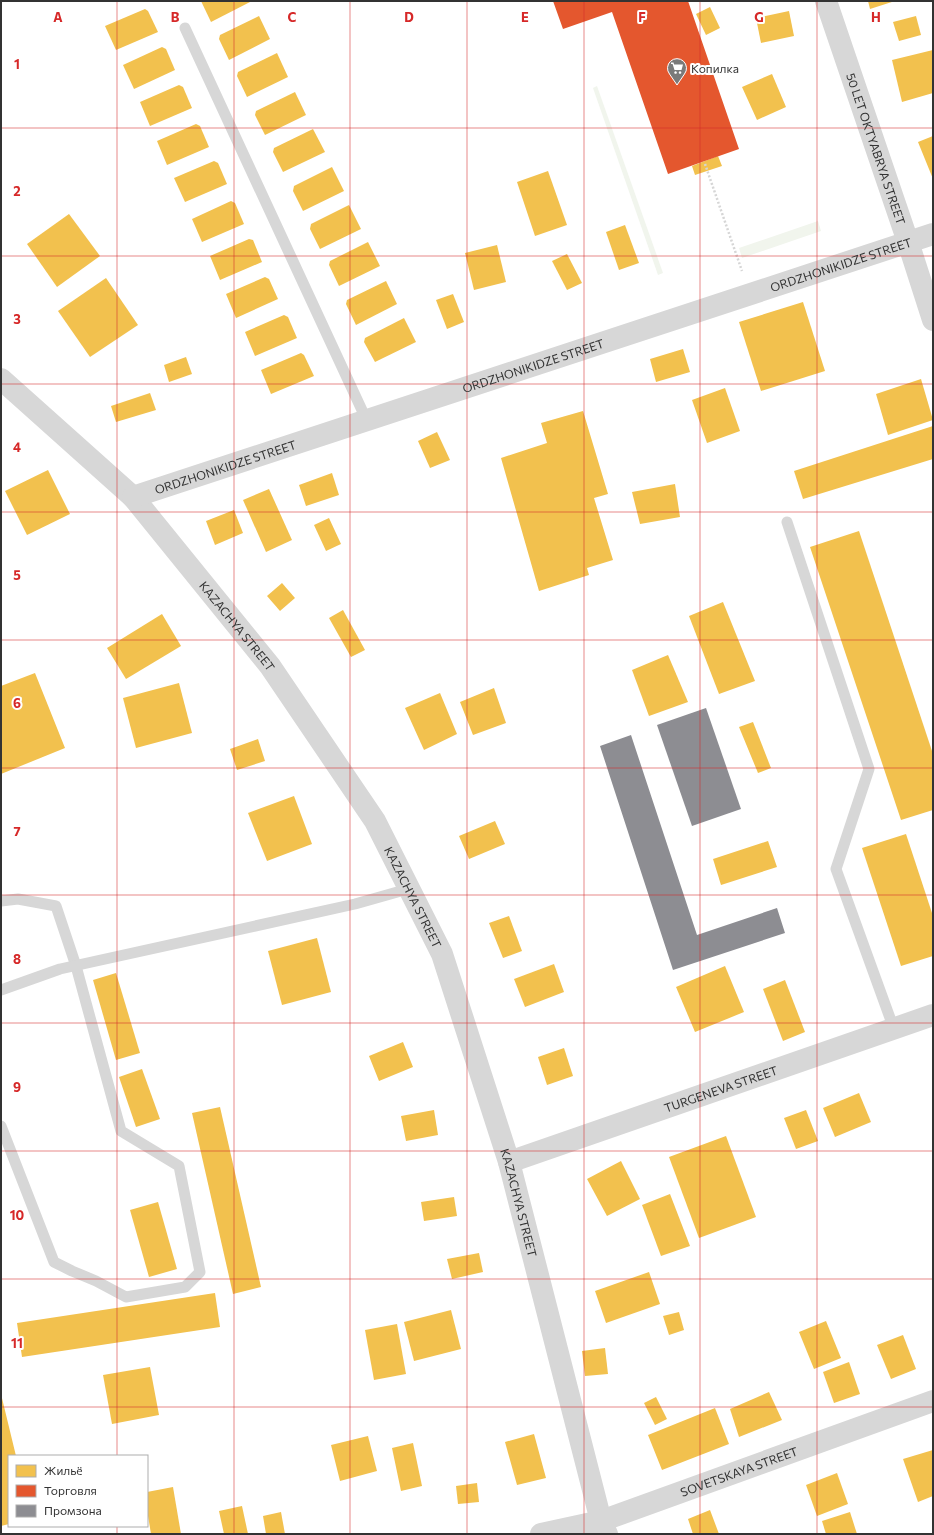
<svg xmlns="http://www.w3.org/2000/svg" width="934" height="1535" viewBox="0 0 934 1535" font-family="Commissioner,sans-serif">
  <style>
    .green { fill: #f1f5ed }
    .homes { fill: #f2c14e }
    .shops { fill: #e4572e }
    .industry { fill: #8d8d92 }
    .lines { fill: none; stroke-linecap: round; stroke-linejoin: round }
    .path { stroke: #d6d6d6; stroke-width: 2.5; stroke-dasharray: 2 2; stroke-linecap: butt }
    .lane { stroke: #d7d7d7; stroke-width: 11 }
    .street { stroke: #d7d7d7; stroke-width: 22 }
    .grid { fill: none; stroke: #d62828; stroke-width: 1; stroke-opacity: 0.55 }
    .labels { text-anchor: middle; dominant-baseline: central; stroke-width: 4; stroke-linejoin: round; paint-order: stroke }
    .poi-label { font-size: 12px; fill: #333; stroke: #fff; text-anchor: start }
    .street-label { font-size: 12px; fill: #333; stroke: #fff }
    .grid-label { font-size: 13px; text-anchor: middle; font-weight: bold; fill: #d62828; stroke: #fff; stroke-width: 4; stroke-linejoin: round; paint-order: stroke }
  </style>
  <rect width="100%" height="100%" fill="#fff"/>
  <g class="green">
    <path d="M597 86 663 273 658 275 593 88Z"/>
    <path d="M818 221 821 231 742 258 739 248Z"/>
  </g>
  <g class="homes">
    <path d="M201 1H252L211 22Z"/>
    <path d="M868 1H895L870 9Z"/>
    <path d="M710 7 720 28 706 35 696 14Z"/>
    <path d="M145 9 148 11 158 32 116 50 105 26Z"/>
    <path d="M789 11 794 36 761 43 756 18Z"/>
    <path d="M259 16 270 39 229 60 219 39 220 35Z"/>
    <path d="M916 16 921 35 899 41 893 22Z"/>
    <path d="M162 47 166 49 175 70 134 89 123 65Z"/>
    <path d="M933 50V93L902 102 892 60Z"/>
    <path d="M277 53 288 77 247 97 237 76 238 72Z"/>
    <path d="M772 74 786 107 757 120 742 87Z"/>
    <path d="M179 85 183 87 192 108 150 126 140 102Z"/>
    <path d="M295 92 306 115 265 135 255 115 256 111Z"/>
    <path d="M196 124 200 126 209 147 167 165 157 141Z"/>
    <path d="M313 129 325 152 283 172 273 152 274 148Z"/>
    <path d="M933 136V179L918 142Z"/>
    <path d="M718 156 722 166 695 175 692 166Z"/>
    <path d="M214 161 218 163 227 184 185 202 174 178Z"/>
    <path d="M332 167 344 191 303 211 293 191 294 186Z"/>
    <path d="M548 171 567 225 535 236 517 182Z"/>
    <path d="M231 201 235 203 244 224 202 242 192 219Z"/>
    <path d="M349 205 361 229 320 249 310 229 311 224Z"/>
    <path d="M69 214 100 256 57 287 27 244Z"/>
    <path d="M625 225 639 263 619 270 606 232Z"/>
    <path d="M249 239 253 240 262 262 220 280 210 256Z"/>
    <path d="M368 242 380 266 339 286 329 265 330 261Z"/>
    <path d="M497 245 506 282 474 290 465 253Z"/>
    <path d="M567 254 582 283 567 290 552 261Z"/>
    <path d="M265 277 269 279 278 299 236 318 226 294Z"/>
    <path d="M106 278 138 325 90 357 58 311Z"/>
    <path d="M386 281 397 304 356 325 346 304 347 300Z"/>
    <path d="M453 294 464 322 447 329 436 300Z"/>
    <path d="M803 302 825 371 761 391 739 322Z"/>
    <path d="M284 315 288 317 297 338 255 356 245 332Z"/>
    <path d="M404 318 416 342 375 362 364 342 365 338Z"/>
    <path d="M683 349 690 372 656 382 650 359Z"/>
    <path d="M301 353 304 355 314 376 271 394 261 370Z"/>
    <path d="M186 357 192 374 169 382 164 365Z"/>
    <path d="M921 379 933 420 888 435 876 394Z"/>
    <path d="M725 388 740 431 707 443 692 400Z"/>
    <path d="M150 393 156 410 116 422 111 406Z"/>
    <path d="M583 411 608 494 594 498 613 560 587 568 589 575 539 591 501 458 547 443 541 423Z"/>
    <path d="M933 426V459L803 499 794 471Z"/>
    <path d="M437 432 450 460 430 468 418 441Z"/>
    <path d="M48 470 70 514 27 535 5 491Z"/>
    <path d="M332 473 339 495 306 506 299 485Z"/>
    <path d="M675 484 680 517 640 524 632 492Z"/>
    <path d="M269 489 292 540 266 552 243 500Z"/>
    <path d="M234 510 243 533 215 545 206 521Z"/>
    <path d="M329 518 341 544 326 551 314 525Z"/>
    <path d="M859 531 933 754V810L901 820 810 547Z"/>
    <path d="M282 583 295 598 280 611 267 596Z"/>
    <path d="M723 602 755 681 719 694 689 616Z"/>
    <path d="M343 610 365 650 351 657 329 618Z"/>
    <path d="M162 614 181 646 126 679 107 648Z"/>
    <path d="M668 655 688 702 649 716 632 670Z"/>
    <path d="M35 673 65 748 1 774V686Z"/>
    <path d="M179 683 192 733 136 748 123 698Z"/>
    <path d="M494 688 506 723 473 735 460 702Z"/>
    <path d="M440 693 457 734 424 750 405 708Z"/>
    <path d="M753 722 771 768 758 773 739 727Z"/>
    <path d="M258 739 265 761 237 770 230 749Z"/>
    <path d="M294 796 312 844 267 861 248 813Z"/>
    <path d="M495 821 505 844 469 859 459 836Z"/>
    <path d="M906 834 933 916V956L901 966 862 848Z"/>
    <path d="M768 841 777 867 721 885 713 859Z"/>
    <path d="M509 916 522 951 503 958 489 923Z"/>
    <path d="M317 938 331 992 282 1005 268 951Z"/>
    <path d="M554 964 564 992 525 1007 514 979Z"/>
    <path d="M725 966 744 1012 695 1032 676 987Z"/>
    <path d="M116 973 140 1053 116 1060 93 980Z"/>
    <path d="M785 980 805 1032 783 1041 763 989Z"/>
    <path d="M403 1042 413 1067 379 1081 369 1056Z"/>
    <path d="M564 1048 573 1076 547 1085 538 1057Z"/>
    <path d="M142 1069 160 1119 136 1127 119 1077Z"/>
    <path d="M859 1093 871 1122 835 1137 823 1108Z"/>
    <path d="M220 1107 261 1287 233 1294 192 1113Z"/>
    <path d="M434 1110 438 1135 406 1141 401 1116Z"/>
    <path d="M806 1110 818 1141 796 1149 784 1118Z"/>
    <path d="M726 1136 756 1217 699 1238 669 1157Z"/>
    <path d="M621 1161 640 1199 607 1216 587 1179Z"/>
    <path d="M670 1194 690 1246 661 1256 642 1205Z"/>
    <path d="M454 1197 457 1216 424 1221 421 1202Z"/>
    <path d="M158 1202 177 1269 149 1277 130 1210Z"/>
    <path d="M479 1253 483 1272 452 1279 447 1259Z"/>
    <path d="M649 1272 660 1304 606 1323 595 1291Z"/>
    <path d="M215 1293 220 1327 22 1357 17 1323Z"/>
    <path d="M451 1310 461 1349 414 1361 404 1322Z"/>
    <path d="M679 1312 684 1330 669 1335 663 1316Z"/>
    <path d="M826 1321 841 1358 814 1369 799 1332Z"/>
    <path d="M397 1324 406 1374 374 1380 365 1330Z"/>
    <path d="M903 1335 916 1369 891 1379 877 1345Z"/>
    <path d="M605 1348 608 1374 585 1376 582 1351Z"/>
    <path d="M849 1362 860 1394 834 1403 823 1372Z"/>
    <path d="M150 1367 159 1415 112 1424 103 1375Z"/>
    <path d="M769 1392 782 1420 739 1437 730 1409Z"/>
    <path d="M1 1394 16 1456H9V1524L1 1526Z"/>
    <path d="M656 1397 667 1419 655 1425 644 1403Z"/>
    <path d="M715 1408 729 1444 662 1470 648 1435Z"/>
    <path d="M534 1434 546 1478 517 1485 505 1442Z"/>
    <path d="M368 1436 377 1471 340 1481 331 1445Z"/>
    <path d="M413 1443 422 1486 401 1491 392 1448Z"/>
    <path d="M933 1450V1496L918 1502 903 1459Z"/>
    <path d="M837 1473 848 1504 817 1516 806 1485Z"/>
    <path d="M477 1483 479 1502 458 1504 456 1486Z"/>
    <path d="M173 1487 181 1534H151L147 1510V1492Z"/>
    <path d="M242 1506 248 1534H224L219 1511Z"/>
    <path d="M710 1510 719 1534H693L688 1519Z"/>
    <path d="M281 1512 285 1534H266L263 1516Z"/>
    <path d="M850 1512 857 1534H826L822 1521Z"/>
  </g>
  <path class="shops" d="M553 1H688L739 149 668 174 612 12 563 29Z"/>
  <g class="industry">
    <path d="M706 708 741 809 692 826 657 725Z"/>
    <path d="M631 735 697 935 777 908 785 933 673 970 600 746Z"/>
  </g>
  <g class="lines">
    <path class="path" d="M705 164 742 271"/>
    <g class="lane">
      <path d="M185 28 367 421"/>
      <path d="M787 522 869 769 836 869 894 1029"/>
      <path d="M1 901 18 899 56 906 76 966 121 1131 179 1166 200 1272 185 1287 126 1297 96 1281 72 1271 54 1262 1 1126"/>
      <path d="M1 990 60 969 355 904 408 889"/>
    </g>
    <g class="street">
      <path id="s1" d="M826 1 908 242 933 320"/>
      <path id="s2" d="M1 379 133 497 270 666 375 821 442 954 509 1162 601 1521 607 1534"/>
      <path id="s3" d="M133 497 933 234"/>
      <path id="s4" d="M509 1162 933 1015"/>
      <path id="s5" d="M541 1534 601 1521 933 1401"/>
    </g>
  </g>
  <path class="grid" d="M117 1V1456M234 1V1534M350 1V1534M467 1V1534M584 1V1534M700 1V1534M817 1V1534M1 128H933M1 256H933M1 384H933M1 512H933M1 640H933M1 768H933M1 895H933M1 1023H933M1 1151H933M1 1279H933M1 1407H933M117 1526V1534"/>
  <defs>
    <symbol id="supermarket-pin" viewBox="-11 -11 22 30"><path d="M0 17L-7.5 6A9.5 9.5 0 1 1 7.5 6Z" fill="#7a7a7a" stroke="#fff"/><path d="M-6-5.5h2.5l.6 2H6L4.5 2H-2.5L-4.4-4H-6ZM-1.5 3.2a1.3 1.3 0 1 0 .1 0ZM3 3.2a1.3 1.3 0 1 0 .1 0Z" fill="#fff"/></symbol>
  </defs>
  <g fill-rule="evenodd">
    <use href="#supermarket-pin" x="666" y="57" width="22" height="30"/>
  </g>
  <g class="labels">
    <g class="poi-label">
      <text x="691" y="68">Копилка</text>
    </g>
    <g class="street-label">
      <text stroke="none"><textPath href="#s1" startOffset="156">50 LET OKTYABRYA STREET</textPath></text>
      <text stroke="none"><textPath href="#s3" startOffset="745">ORDZHONIKIDZE STREET</textPath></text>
      <text stroke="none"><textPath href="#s3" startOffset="421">ORDZHONIKIDZE STREET</textPath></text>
      <text stroke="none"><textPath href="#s3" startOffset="97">ORDZHONIKIDZE STREET</textPath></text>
      <text stroke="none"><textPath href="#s2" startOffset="343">KAZACHYA STREET</textPath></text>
      <text stroke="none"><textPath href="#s2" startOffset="667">KAZACHYA STREET</textPath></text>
      <text stroke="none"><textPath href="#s4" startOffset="224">TURGENEVA STREET</textPath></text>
      <text stroke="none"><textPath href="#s2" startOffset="991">KAZACHYA STREET</textPath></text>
      <text stroke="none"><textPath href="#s5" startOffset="208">SOVETSKAYA STREET</textPath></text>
    </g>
  </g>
  <g class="grid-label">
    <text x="58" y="22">A</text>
    <text x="175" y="22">B</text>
    <text x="292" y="22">C</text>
    <text x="409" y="22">D</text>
    <text x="525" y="22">E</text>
    <text x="642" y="22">F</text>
    <text x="759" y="22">G</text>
    <text x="876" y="22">H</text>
    <text x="17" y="69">1</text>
    <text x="17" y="196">2</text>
    <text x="17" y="324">3</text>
    <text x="17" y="452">4</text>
    <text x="17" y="580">5</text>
    <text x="17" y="708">6</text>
    <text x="17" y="836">7</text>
    <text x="17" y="964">8</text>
    <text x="17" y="1092">9</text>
    <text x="17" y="1220">10</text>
    <text x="17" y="1348">11</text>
  </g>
  <rect width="934" height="1535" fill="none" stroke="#333333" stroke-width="4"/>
  <rect x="8" y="1455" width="140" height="72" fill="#ffffff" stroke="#adadad"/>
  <rect x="16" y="1465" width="20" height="12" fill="#f2c14e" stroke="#adadad"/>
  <text x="44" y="1475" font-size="12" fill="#333333">Жильё</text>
  <rect x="16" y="1485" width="20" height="12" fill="#e4572e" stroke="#adadad"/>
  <text x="44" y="1495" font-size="12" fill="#333333">Торговля</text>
  <rect x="16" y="1505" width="20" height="12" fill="#8d8d92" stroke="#adadad"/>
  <text x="44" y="1515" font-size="12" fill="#333333">Промзона</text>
</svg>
